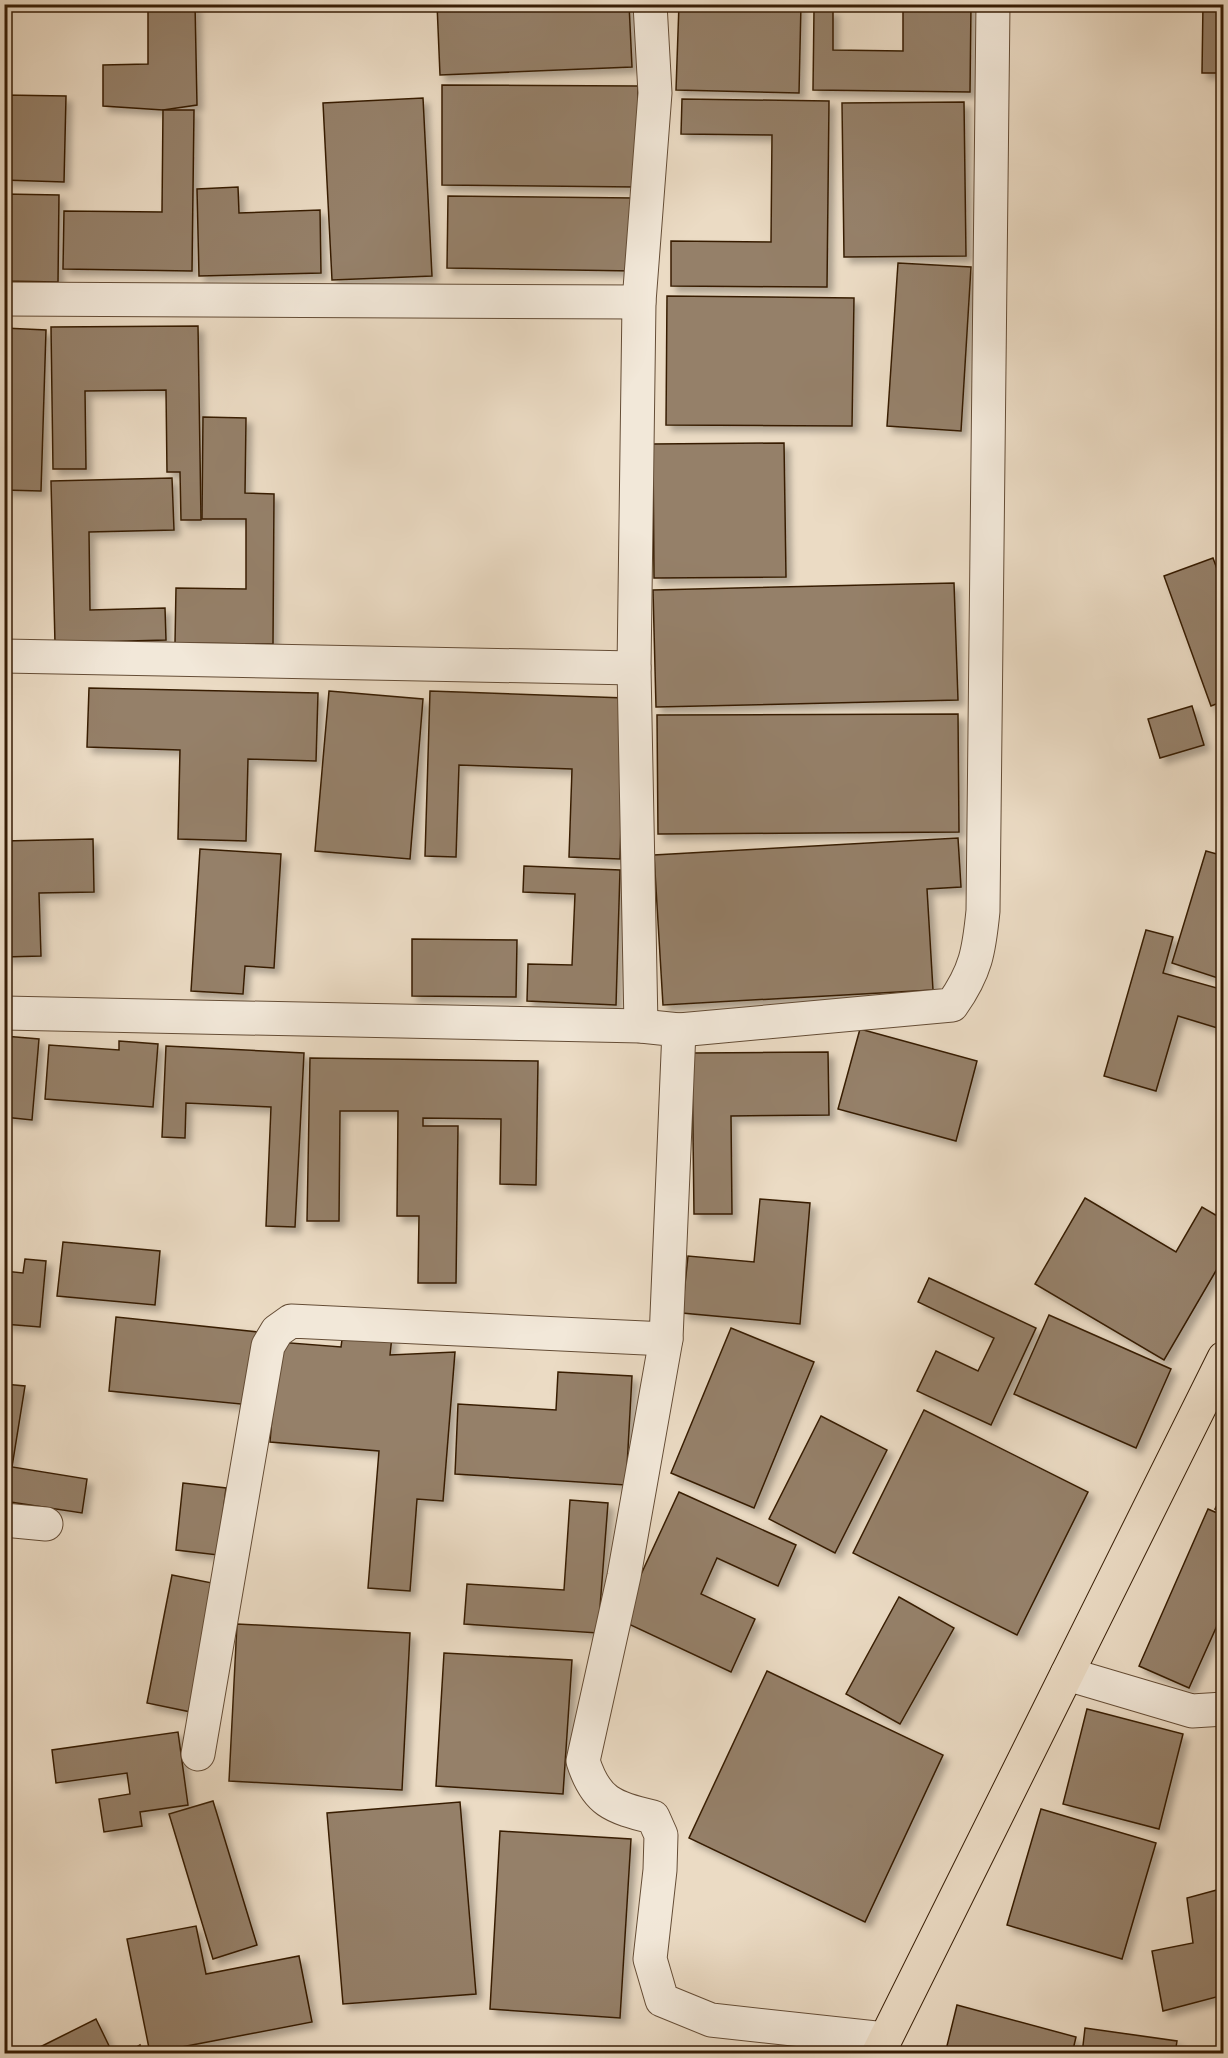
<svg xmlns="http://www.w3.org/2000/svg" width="1228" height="2058" viewBox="0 0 1228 2058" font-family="'IM FELL DW Pica',serif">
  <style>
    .building { fill: #958069; stroke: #381e06; stroke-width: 1.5; filter: url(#shadow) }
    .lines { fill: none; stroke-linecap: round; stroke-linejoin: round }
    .minor-casing { stroke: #654d36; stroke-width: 35 }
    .major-casing { stroke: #381e06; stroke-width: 35 }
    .minor { stroke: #f2e8d9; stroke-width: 33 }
    .major { stroke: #ebdbc4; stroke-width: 33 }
  </style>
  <defs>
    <filter id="shadow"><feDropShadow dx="5.5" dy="5.5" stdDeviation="3" flood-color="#0004"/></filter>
  </defs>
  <rect width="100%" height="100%" fill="#ebdbc4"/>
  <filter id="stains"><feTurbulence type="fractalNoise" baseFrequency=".00333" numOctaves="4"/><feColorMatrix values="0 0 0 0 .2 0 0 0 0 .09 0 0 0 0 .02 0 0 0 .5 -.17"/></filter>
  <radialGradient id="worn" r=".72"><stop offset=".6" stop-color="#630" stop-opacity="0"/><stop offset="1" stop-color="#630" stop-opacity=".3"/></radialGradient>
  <g class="building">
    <path d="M148 4H195L197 105 163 110 103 106V65L148 64Z"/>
    <path d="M437 4H629L632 67 440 75Z"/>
    <path d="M679 4H801L799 93 676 90Z"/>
    <path d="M903 4H971L970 92 813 90 814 10H833V50L903 51Z"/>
    <path d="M1203 4H1224V73H1202Z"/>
    <path d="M442 85 638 86 637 187 442 185Z"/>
    <path d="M4 95 66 96 64 182 4 180Z"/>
    <path d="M423 98 432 276 332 280 323 103Z"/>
    <path d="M682 99 829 101 827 287 671 286V241L771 242 772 135 681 134Z"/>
    <path d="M964 102 966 256 844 257 842 103Z"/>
    <path d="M163 110H194L192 271 63 269 64 211 162 212Z"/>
    <path d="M238 187 239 213 320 210 321 273 199 276 197 189Z"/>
    <path d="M4 194 59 195 58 282 4 281Z"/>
    <path d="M448 196 634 198V271L447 268Z"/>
    <path d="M898 263 971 267 961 431 887 426Z"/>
    <path d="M667 296 854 298 852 426 666 425Z"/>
    <path d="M198 326 201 520H181L180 472H167L166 390 85 391 86 469H53L51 327Z"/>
    <path d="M4 328 46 330 41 491 4 490Z"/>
    <path d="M203 417 246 418 245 493 274 494 273 644 175 643 176 588 246 589V519H202Z"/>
    <path d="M784 443 786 577 654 578 653 444Z"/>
    <path d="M172 478 174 530 89 532 90 610 165 608 166 640 55 643 51 481Z"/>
    <path d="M1213 558 1224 588V701L1211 706 1164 576Z"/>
    <path d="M954 583 958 700 656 707 653 590Z"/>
    <path d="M89 688 318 693 316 761 248 759 246 841 178 839 180 750 87 747Z"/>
    <path d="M329 691 423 699 410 859 315 851Z"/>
    <path d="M430 691 625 698 620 859 569 857 572 769 459 765 456 857 425 856Z"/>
    <path d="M1192 706 1204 745 1160 758 1148 719Z"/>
    <path d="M958 714 959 832 658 834 657 715Z"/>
    <path d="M958 838 961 887 927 889 933 990 663 1005 654 855Z"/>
    <path d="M93 839 94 892 39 893 41 956 4 957V841Z"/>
    <path d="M200 849 281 854 274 968 245 966 243 994 191 991Z"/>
    <path d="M1206 851 1224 856V980L1172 963Z"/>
    <path d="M524 866 620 870 616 1005 527 1001 528 964 572 965 575 894 523 892Z"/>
    <path d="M1146 930 1173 937 1163 973 1224 990V1030L1178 1016 1156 1091 1104 1076Z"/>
    <path d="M412 939 517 940 516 997 412 996Z"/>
    <path d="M860 1029 977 1061 956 1141 838 1109Z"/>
    <path d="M4 1036 39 1039 32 1120 4 1117Z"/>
    <path d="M119 1041 158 1044 153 1107 45 1099 49 1045 119 1050Z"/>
    <path d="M166 1046 304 1053 295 1227 266 1226 271 1107 186 1103 185 1138 162 1137Z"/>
    <path d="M828 1052 829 1115 731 1116 732 1214H694L692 1053Z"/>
    <path d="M310 1058 538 1061 536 1185 500 1184 501 1119 423 1118V1126H458L456 1283H418L419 1216H397L398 1111H340L339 1221H307Z"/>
    <path d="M1085 1198 1176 1252 1202 1207 1224 1220V1257L1164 1360 1035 1284Z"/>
    <path d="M760 1199 810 1203 800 1324 682 1313 688 1256 754 1262Z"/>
    <path d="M63 1242 160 1251 155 1305 57 1296Z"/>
    <path d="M25 1259 46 1261 40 1327 4 1324V1271L23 1273Z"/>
    <path d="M929 1278 1036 1328 991 1425 917 1391 936 1351 978 1371 994 1338 918 1302Z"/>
    <path d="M1049 1315 1171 1369 1136 1448 1014 1394Z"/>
    <path d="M116 1317 258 1332 251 1405 109 1391Z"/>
    <path d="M731 1328 814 1362 754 1508 671 1473Z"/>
    <path d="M343 1332 392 1336 390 1355 455 1352 443 1501 417 1499 410 1591 368 1588 379 1451 270 1442 278 1342 341 1347Z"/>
    <path d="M558 1372 632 1376 626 1485 455 1474 458 1404 556 1410Z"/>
    <path d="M4 1384 25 1386 12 1467 87 1479 82 1513 4 1501Z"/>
    <path d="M924 1410 1088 1492 1017 1635 853 1553Z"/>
    <path d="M821 1416 887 1450 835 1553 769 1519Z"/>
    <path d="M183 1483 226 1488 218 1555 176 1550Z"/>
    <path d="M1224 1491V1512L1215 1509Z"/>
    <path d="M679 1492 796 1545 778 1586 717 1558 701 1594 755 1619 731 1672 620 1620Z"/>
    <path d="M570 1500 608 1503 598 1633 464 1624 467 1584 564 1590Z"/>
    <path d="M1208 1509 1224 1516V1610L1189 1688 1139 1666Z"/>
    <path d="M172 1575 217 1584 191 1712 147 1703Z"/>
    <path d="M899 1597 954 1628 900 1724 846 1694Z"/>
    <path d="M237 1624 410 1633 402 1790 229 1781Z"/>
    <path d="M444 1653 572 1660 563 1794 436 1786Z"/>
    <path d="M767 1671 943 1755 865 1922 689 1838Z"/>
    <path d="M1087 1709 1183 1734 1159 1829 1063 1804Z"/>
    <path d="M178 1732 188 1805 140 1812 142 1826 104 1832 99 1799 130 1794 127 1773 56 1783 52 1750Z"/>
    <path d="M213 1801 257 1945 213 1959 169 1814Z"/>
    <path d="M460 1802 476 1994 343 2004 327 1813Z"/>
    <path d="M1041 1809 1156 1843 1122 1959 1007 1925Z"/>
    <path d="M500 1831 631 1839 620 2018 490 2009Z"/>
    <path d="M1224 1888V1995L1163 2011 1152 1951 1193 1943 1187 1898Z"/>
    <path d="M196 1926 206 1974 299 1956 312 2022 150 2053 127 1939Z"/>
    <path d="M957 2005 1076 2037 1072 2054H945Z"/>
    <path d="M96 2019 113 2054H26Z"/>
    <path d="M1085 2028 1177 2041 1175 2054H1082Z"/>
    <path d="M140 2045 142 2054H125Z"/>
    <path d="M219 2047 222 2054H181Z"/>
  </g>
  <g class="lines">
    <defs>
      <g id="minor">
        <path d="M4 299 639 302"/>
        <path d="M4 656 634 668"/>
        <path d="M4 1013 641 1026 679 1030 666 1339 291 1321 277 1331 268 1346 198 1754"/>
        <path d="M641 1026 634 668 639 302 655 93 650 4"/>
        <path d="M679 1030 952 1005C976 971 979 951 983 911L993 4"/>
        <path d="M666 1339 624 1576 583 1761C596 1802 612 1807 653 1817L661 1835 660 1870 650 1959 662 2000 711 2020 885 2039"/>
        <path d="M4 1520 46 1524"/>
        <path d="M1067 1674 1192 1711 1224 1709"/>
      </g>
      <path id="major" d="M878 2054 1224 1358"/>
    </defs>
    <use href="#minor" class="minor-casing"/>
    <use href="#major" class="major-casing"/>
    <use href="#minor" class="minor"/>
    <use href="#major" class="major"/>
  </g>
  <rect width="1228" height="2058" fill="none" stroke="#ebdbc4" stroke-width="24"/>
  <rect x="6" y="6" width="1216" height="2046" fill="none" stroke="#381e06" stroke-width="3"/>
  <rect x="12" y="12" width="1204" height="2034" fill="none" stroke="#381e06" stroke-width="1.5"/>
  <rect width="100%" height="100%" filter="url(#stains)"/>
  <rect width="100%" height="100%" fill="url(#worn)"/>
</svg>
